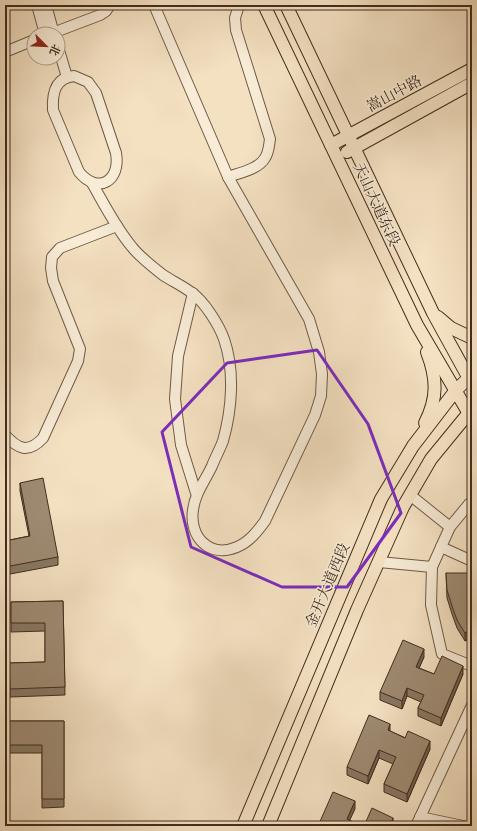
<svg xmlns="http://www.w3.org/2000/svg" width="477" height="831" viewBox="0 0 477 831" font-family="'EB Garamond','Noto Serif SC',serif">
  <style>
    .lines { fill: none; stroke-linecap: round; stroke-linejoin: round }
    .minor-casing { stroke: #6e5a46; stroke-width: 12 }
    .major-casing { stroke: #412d1d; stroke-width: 14 }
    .minor { stroke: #f8ecd7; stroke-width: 10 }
    .major { stroke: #f4e1c2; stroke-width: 12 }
    .wall { fill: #887863; stroke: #412d1d }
    .shaded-wall { fill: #6f6150; stroke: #412d1d }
    .building { fill: #9e8b73; stroke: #412d1d }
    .marked { fill: none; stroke: #7b2cbf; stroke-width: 3; stroke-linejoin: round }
    .labels { text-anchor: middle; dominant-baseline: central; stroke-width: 3; stroke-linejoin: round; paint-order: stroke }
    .street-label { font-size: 15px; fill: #412d1d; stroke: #f8ecd7 }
  </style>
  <rect width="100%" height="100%" fill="#f4e1c2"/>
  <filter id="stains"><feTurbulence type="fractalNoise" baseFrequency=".005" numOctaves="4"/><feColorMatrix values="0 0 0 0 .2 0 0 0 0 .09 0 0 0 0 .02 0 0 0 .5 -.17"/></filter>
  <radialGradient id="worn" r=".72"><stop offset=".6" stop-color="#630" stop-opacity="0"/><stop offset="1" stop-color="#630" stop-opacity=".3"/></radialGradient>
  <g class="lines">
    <defs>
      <g id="minor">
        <path d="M37 5 45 34"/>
        <path d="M46 5 54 34"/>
        <path d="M50 34 100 15 106 11 110 5"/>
        <path d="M58 47 67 77"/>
        <path d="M5 52 34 40"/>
        <path d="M74 76 88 82 96 93 116 153C121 181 98 195 79 172L53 110C52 93 55 78 74 76Z"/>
        <path d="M228 177C239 173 259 169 265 158 269 152 269 145 270 139L236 30 235 18 239 5"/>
        <path d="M92 183C104 204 116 228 132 247 139 256 154 268 163 275 172 281 183 286 192 293 204 301 219 325 224 339 235 371 232 409 223 441 220 449 215 458 212 466 205 481 195 493 193 510 189 536 209 559 237 547 249 542 257 532 265 521L315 415 321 396 322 374 319 352 309 319 228 177 154 5"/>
        <path d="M193 293 178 356 175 399 181 445 196 493"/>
        <path d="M5 435C18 449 28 454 43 438L78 361 80 349 53 281 51 268 52 257 60 248 117 226"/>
        <path d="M410 495 450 527"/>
        <path d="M472 502 469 504 450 527 432 567 431 605 442 654 472 666"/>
        <path d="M441 547 472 561"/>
        <path d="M379 562 432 567"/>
        <path d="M420 817 463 826"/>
        <path d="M416 826 472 705"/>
      </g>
      <g id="major">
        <path d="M264 5 417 325 468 412"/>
        <path d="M286 5 433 313 472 384"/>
        <path d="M331 145 472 69"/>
        <path d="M347 152 472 83"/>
        <path d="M438 317 451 328 472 338"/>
        <path d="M425 423C438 398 437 378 427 352"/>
        <path d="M243 826 381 499 413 446 456 390 472 375"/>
        <path d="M268 826 357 610 403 507 431 459 472 409"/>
      </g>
    </defs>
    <use href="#minor" class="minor-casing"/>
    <use href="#major" class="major-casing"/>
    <use href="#minor" class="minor"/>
    <use href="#major" class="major"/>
  </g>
  <g class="wall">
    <path d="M20 483 58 557V565L5 575V541L29 536 20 491Z"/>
    <path d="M446 573 471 582 472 587V637L465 641 457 628 452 614 447 598Z"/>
    <path d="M63 601 65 695 10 697 9 663 45 662V631L11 632V602Z"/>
    <path d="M424 657 419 668 434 674H463L441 726 418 716V708L421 702 407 696 402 709 380 700V692Z"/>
    <path d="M8 721H64V807L42 808V753H8Z"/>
    <path d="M390 731 430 749 407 802 384 792V784L393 764 379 758 368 784 347 775V767Z"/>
  </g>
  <g class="shaded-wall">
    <path d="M472 629V637L465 641V633Z"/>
    <path d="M424 649V657L416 675V667Z"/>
    <path d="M463 666V674L441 726V718Z"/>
    <path d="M407 688V696L402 709V701Z"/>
    <path d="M390 724V732L388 730Z"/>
    <path d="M430 741V749L407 802V794Z"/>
    <path d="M379 750V758L368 784V776Z"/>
    <path d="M355 801V809L347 826V819Z"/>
    <path d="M393 818V826H390Z"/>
  </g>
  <g class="building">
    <path d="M43 478 58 557 5 567V541L30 536 20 483Z"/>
    <path d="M446 573H471V581L472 587V629L465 633 457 620 452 606 447 590Z"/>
    <path d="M63 601 65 687 10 689 9 663 45 662V623H11V602Z"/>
    <path d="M403 640 424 649 416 667 434 674 442 656 463 666 441 718 418 708 424 695 407 688 402 701 380 692Z"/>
    <path d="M369 715 390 724 388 730 405 738 408 731 430 741 407 794 384 784 396 757 379 750 368 776 347 767Z"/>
    <path d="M8 721H64V799H42V745H8Z"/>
    <path d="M333 792 355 801 347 819 362 826H318Z"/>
    <path d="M372 808 393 818 390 826H364Z"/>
  </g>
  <path class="marked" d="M317 350 368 424 401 513 347 587H282L191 547 162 432 227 363Z"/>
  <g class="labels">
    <g class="street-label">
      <text transform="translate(394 93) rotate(-28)">嵩山中路</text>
      <text transform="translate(377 204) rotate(65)">天山大道东段</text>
      <text transform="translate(327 585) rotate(-67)">金开大道西段</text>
    </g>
  </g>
  <rect width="477" height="831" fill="none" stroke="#f4e1c2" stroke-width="20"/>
  <rect x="6" y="6" width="465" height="819" fill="none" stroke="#412d1d" stroke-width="2"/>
  <rect x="10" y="10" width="457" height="811" fill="none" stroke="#412d1d"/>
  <g transform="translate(46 46) rotate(114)"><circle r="19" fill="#f8ecd7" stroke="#afa08d"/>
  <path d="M0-3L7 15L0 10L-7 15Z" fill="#8f2418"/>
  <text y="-6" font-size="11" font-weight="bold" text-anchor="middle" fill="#412d1d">北</text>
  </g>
  <rect width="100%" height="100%" filter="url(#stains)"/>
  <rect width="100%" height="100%" fill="url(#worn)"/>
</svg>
